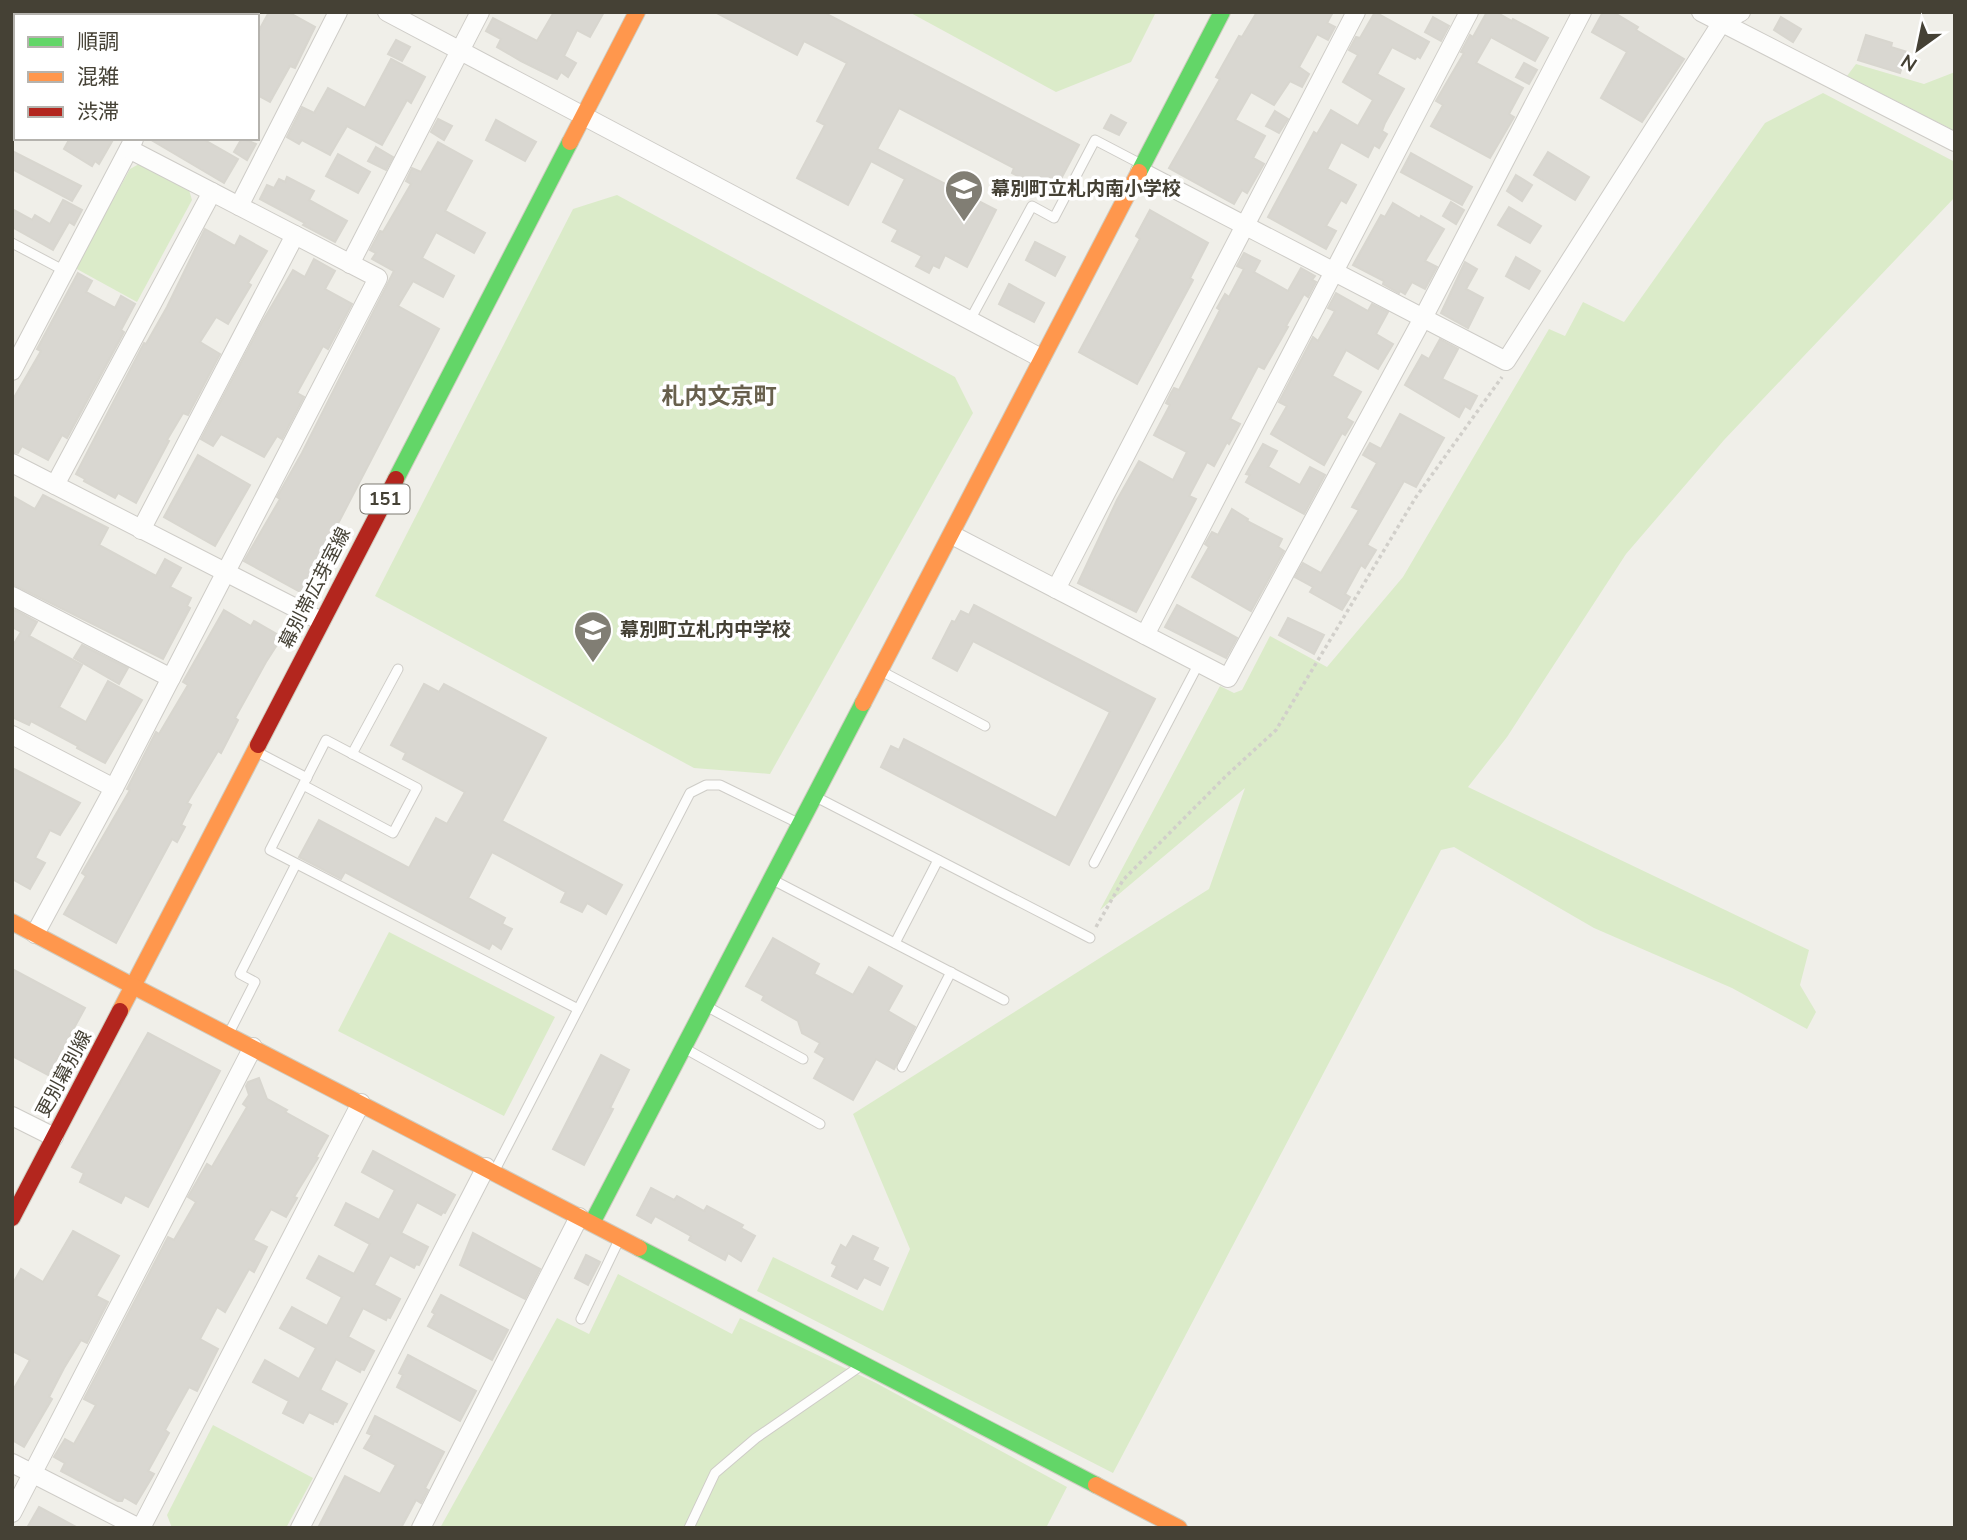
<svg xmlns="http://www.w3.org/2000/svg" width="1967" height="1540" viewBox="0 0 1967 1540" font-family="'Nunito Sans','Noto Sans JP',sans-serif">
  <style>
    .green { fill: #dbebc9 }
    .building { fill: #d9d7d1; stroke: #d8d6cf; stroke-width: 2 }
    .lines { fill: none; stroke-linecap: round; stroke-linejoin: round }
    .lane-casing { stroke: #ceccc7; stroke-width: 11 }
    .street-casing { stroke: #ceccc7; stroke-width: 20 }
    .fast-casing { stroke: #cfccc0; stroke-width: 18 }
    .slow-casing { stroke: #cfccc0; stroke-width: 18 }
    .jam-casing { stroke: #cfccc0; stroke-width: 18 }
    .path { stroke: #d1cfca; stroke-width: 3.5; stroke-dasharray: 3.5 3.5; stroke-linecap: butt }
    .lane { stroke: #fdfdfc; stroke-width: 9 }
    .street { stroke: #fdfdfc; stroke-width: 18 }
    .fast { stroke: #63d668; stroke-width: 16 }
    .slow { stroke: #ff974d; stroke-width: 16 }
    .jam { stroke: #b3261e; stroke-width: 16 }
    .labels { text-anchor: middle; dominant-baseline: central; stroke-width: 7; stroke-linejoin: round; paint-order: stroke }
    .shield { fill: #fff; stroke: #7d7a72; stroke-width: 2 }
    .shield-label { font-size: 18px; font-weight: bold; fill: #454135 }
    .poi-label { font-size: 19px; font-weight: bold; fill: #454135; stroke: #fff; text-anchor: start }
    .street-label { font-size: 19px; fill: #454135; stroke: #fff }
    .quarter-label { font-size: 23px; font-weight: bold; fill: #68604d; stroke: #fff }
  </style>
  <rect width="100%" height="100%" fill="#f0efe9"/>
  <g class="green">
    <path d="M909 12H1156L1131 62 1056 92Z"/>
    <path d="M1856 64 1924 84 1955 72V131L1847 76Z"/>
    <path d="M1823 93 1955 162V197L1724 440 1626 554 1507 737 1468 787 1809 950 1800 985 1816 1012 1807 1029 1732 988 1594 928 1454 847 1441 850 1113 1473 757 1291 773 1257 883 1311 910 1249 853 1114 1209 889 1245 788 1100 910 1220 686 1234 693 1242 690 1270 636 1327 667 1403 577 1549 329 1565 336 1583 302 1624 322 1765 123Z"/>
    <path d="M139 164 189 190 192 200 137 302 75 268 130 169Z"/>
    <path d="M617 195 955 377 973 413 770 774 694 768 375 596 573 209Z"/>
    <path d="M389 932 555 1017 504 1116 338 1031Z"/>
    <path d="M618 1274 732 1334 740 1318 876 1383 1067 1487 1046 1528H440L557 1318 589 1334Z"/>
    <path d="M213 1425 313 1478 286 1528H172L167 1515Z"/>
  </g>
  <g class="building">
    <path d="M269 12H288L315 27 295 68 290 66 270 102 257 95V34Z"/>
    <path d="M554 12H604L590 37 577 30 564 56 576 63 568 77 561 72 557 79 521 61 497 47 501 39 486 31 493 18 537 41Z"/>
    <path d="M715 12H823L1079 145 1053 194 1012 173 1014 168 899 108 877 149 996 210 967 267 945 255 939 268 933 265 929 273 916 266 922 256 892 241 898 230 883 222 905 179 871 161 848 205 797 178 825 125 817 121 847 63 804 41 797 55Z"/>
    <path d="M1257 12H1333L1327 23 1335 27 1328 40 1317 34 1299 67 1309 74 1302 87 1290 81 1274 105 1251 92 1235 120 1265 136 1253 158 1264 164 1247 193 1242 190 1234 204 1169 168 1220 79 1216 77 1239 36 1242 37Z"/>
    <path d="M1375 12 1429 42 1420 58 1417 56 1415 59 1392 47 1377 74 1404 89 1385 123 1382 131 1387 134 1379 148 1374 145 1368 157 1341 142 1327 169 1356 185 1346 203 1341 200 1326 226 1336 231 1326 249 1268 217 1314 132 1317 134 1331 110 1358 126 1373 100 1343 82 1358 55 1349 50 1356 37 1360 38Z"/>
    <path d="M1487 12H1496L1512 21 1513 19 1548 38 1535 61 1491 37 1476 63 1523 88 1509 114 1514 117 1490 158 1431 126 1443 105 1436 101 1464 53 1461 52 1470 35 1473 37Z"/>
    <path d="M1603 12H1613L1638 27 1636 30 1684 59 1642 122 1601 98 1627 52 1592 32Z"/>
    <path d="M1433 17 1449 26 1441 41 1425 32Z"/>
    <path d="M1781 17 1801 29 1793 42 1774 30Z"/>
    <path d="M1866 35 1892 43 1891 47 1907 52 1900 73 1858 60Z"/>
    <path d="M396 40 410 47 402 61 388 54Z"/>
    <path d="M391 59 425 77 411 103 407 100 382 145 347 126 330 155 302 140 299 144 287 137 302 107 314 113 328 88 365 108Z"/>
    <path d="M1524 63 1537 70 1529 84 1516 77Z"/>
    <path d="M1275 111 1288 119 1279 133 1266 126Z"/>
    <path d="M1111 115 1126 123 1119 135 1104 128Z"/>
    <path d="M438 119 452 126 444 140 431 132Z"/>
    <path d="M496 120 536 142 525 161 486 140Z"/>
    <path d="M70 138H114L99 164 95 161 92 166 64 149Z"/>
    <path d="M148 138H201L238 159 224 183Z"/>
    <path d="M242 138 256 144 247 160 234 152Z"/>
    <path d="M438 142 472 161 445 211 485 233 474 253 436 232 422 258 454 276 443 297 413 281 398 306 439 329 302 593 244 561 280 499 277 497 302 453 394 271 372 259 376 253 370 250 380 231 383 232 411 184 406 181 412 168 421 172Z"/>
    <path d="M376 147 393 157 386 170 368 161Z"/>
    <path d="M12 151 81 186 72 201 12 169Z"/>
    <path d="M1548 152 1589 177 1575 200 1534 175Z"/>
    <path d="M1411 153 1472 187 1462 205 1401 172Z"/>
    <path d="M338 154 370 172 358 193 326 176Z"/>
    <path d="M1516 175 1532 185 1522 201 1507 191Z"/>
    <path d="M287 177 314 191 309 200 347 221 335 242 303 225 305 223 260 199 267 185 274 188 279 179 285 182Z"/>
    <path d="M63 200 82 210 74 225 69 222 53 250 12 227V209L32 220 35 215 50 224Z"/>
    <path d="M1451 202 1464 210 1456 224 1443 216Z"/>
    <path d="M1393 203 1420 219 1421 216 1444 229 1425 261 1437 267 1425 289 1412 282 1405 294 1400 291 1399 293 1383 284 1384 281 1353 265 1381 215 1385 217Z"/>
    <path d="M1509 207 1541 226 1530 243 1498 225Z"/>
    <path d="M1150 210 1208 243 1190 278 1193 280 1137 384 1079 352 1140 239 1136 236Z"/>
    <path d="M205 229 235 246 240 236 267 251 248 283 251 285 228 324 216 317 200 342 220 354 188 415 183 413 167 440 169 441 136 503 118 493 115 498 84 481 85 479 76 474 144 343 146 344 167 307Z"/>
    <path d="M1035 242 1065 257 1055 276 1026 260Z"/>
    <path d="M1244 253 1260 261 1254 272 1288 291 1301 268 1315 276 1312 280 1316 282 1308 297 1304 294 1286 326 1288 327 1264 369 1258 366 1230 419 1240 424 1229 444 1227 442 1214 466 1207 462 1189 496 1196 499 1136 612 1078 583 1117 500 1139 461 1173 480 1187 452 1154 435 1170 405 1166 403 1171 393 1174 388 1179 390 1220 310 1217 308 1225 294 1229 297 1244 269 1237 266Z"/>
    <path d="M1516 257 1540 271 1529 289 1506 276Z"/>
    <path d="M314 259 335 271 325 289 352 304 328 349 323 346 297 393 304 397 282 439 277 436 264 457 221 434 213 446 201 439 261 324 293 270 305 277Z"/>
    <path d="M1465 262 1477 269 1466 289 1483 298 1468 328 1441 313Z"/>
    <path d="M78 273 92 281 86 292 115 308 121 296 135 304 121 330 124 332 67 438 62 435 48 460 22 446 18 453 12 452V401L41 351 37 349Z"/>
    <path d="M1009 284 1044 303 1034 322 999 304Z"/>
    <path d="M1336 293 1368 311 1372 304 1388 312 1376 334 1393 344 1378 369 1346 350 1332 376 1361 392 1346 418 1353 422 1345 435 1342 433 1324 465 1271 434 1287 406 1279 402 1312 339 1313 337 1318 341 1335 311 1328 308Z"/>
    <path d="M1440 339 1458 349 1442 379 1477 396 1470 409 1465 406 1459 417 1405 385 1422 355 1429 359Z"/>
    <path d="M1400 414 1444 438 1416 487 1404 481 1367 545 1376 550 1365 568 1361 565 1345 594 1350 597 1342 610 1310 592 1313 587 1295 577 1303 563 1321 573 1359 510 1352 507 1377 463 1363 455 1370 443 1381 449Z"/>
    <path d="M1263 444 1277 451 1268 467 1300 485 1310 467 1325 475 1304 514 1246 482 1250 475 1246 474Z"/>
    <path d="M198 455 250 485 215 546 164 517Z"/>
    <path d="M43 495 108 528 99 545 156 576 165 559 181 568 170 587 191 598 187 606 190 608 163 659 12 584V496L35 509Z"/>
    <path d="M1232 509 1248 519 1247 521 1282 539 1278 547 1284 551 1251 611 1192 577 1209 547 1205 544 1212 532 1218 535Z"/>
    <path d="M974 605 1155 699 1069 865 881 767 891 746 899 750 904 739 1056 818 1110 712 973 641 957 671 933 658 952 621 955 622 961 611 969 615Z"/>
    <path d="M1177 605 1237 638 1226 658 1165 627Z"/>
    <path d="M15 610 37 622 29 636 82 665 59 707 86 722 108 681 142 700 105 763 77 748 78 746 31 721 29 725 12 717V647L21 632 12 627V614Z"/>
    <path d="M224 610 251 626 254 621 282 637 266 662 235 718 238 720 221 753 218 751 187 803 191 805 181 825 185 827 177 842 172 839 116 943 64 914 86 876 82 873 130 790 127 789 156 732 159 734 188 685 183 682Z"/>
    <path d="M1288 618 1324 635 1314 654 1279 635Z"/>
    <path d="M82 645 128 668 119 684 74 658Z"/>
    <path d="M424 684 439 692 444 684 546 738 502 821 622 885 606 914 587 903 582 912 561 902 566 892 492 852 468 898 505 918 502 924 512 929 501 949 492 943 489 949 345 872 341 879 299 857 319 820 409 868 436 818 447 824 465 792 403 759 406 753 391 745Z"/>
    <path d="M12 768 80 803 60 835 50 830 35 858 45 863 30 889 12 879Z"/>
    <path d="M773 938 819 964 814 974 853 995 869 967 902 986 888 1011 915 1027 894 1069 876 1059 853 1100 814 1078 825 1058 815 1052 820 1043 802 1033 798 1021 762 1000 764 996 746 986Z"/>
    <path d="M12 969 85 1008 48 1075 12 1056Z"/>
    <path d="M148 1033 220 1071 148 1207 125 1195 121 1203 80 1182 84 1173 72 1167Z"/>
    <path d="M601 1055 629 1070 610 1108 613 1109 584 1165 553 1149Z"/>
    <path d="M259 1078 267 1099 287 1110 285 1112 328 1136 316 1157 318 1158 294 1197 297 1198 286 1217 271 1209 253 1240 267 1247 254 1272 249 1269 225 1312 217 1307 200 1339 218 1349 197 1391 189 1387 165 1430 169 1433 148 1471 154 1474 136 1504 124 1497 122 1501H118L61 1471 65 1463 54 1457 65 1439 74 1444 96 1405 84 1399 168 1237 174 1240 196 1202 188 1197 192 1190 207 1164 212 1167 247 1107 243 1104 249 1095 246 1086 248 1082Z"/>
    <path d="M373 1151 455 1195 445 1213 443 1212 441 1215 417 1202 401 1233 428 1247 419 1265 416 1264 414 1268 390 1255 374 1285 400 1299 390 1318 387 1317 386 1320 363 1308 348 1337 374 1351 364 1370 361 1369 360 1372 336 1359 320 1390 347 1404 337 1422 334 1421 333 1424 309 1412 303 1423 283 1413 289 1401 253 1382 265 1360 299 1379 316 1348 280 1328 292 1307 327 1326 342 1297 307 1278 319 1256 354 1274 370 1244 335 1225 346 1203 379 1220 395 1190 362 1172Z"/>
    <path d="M651 1188 674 1200 677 1196 704 1211 707 1206 743 1225 741 1228 755 1236 741 1261 728 1253 725 1260 689 1240 691 1236 655 1216 651 1223 637 1215Z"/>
    <path d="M73 1231 119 1256 96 1296 108 1302 87 1343 81 1340 64 1368 49 1397 52 1399 24 1447 12 1440V1392L30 1360 12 1351V1285L21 1269 43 1282Z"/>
    <path d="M473 1233 540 1269 525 1299 460 1265Z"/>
    <path d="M853 1236 878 1248 872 1260 888 1268 880 1285 864 1277 857 1289 832 1276 837 1266 832 1263 841 1245 846 1248Z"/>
    <path d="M586 1255 600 1262 588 1285 575 1278Z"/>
    <path d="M441 1295 508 1330 492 1360 428 1326 435 1314 432 1312Z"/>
    <path d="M408 1355 476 1391 460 1421 397 1387 403 1375 399 1373Z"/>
    <path d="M375 1416 444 1452 425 1488 428 1490 421 1503 416 1500 401 1528H318L345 1476 380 1494 396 1465 364 1448 372 1435 367 1433Z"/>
    <path d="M39 1507 78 1528H27Z"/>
  </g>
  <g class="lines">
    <defs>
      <g id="lane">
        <path d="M12 243 65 271"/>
        <path d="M970 320 1032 206 1054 218 1095 140 1139 163"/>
        <path d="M881 671 985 726"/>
        <path d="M259 753 307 778"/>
        <path d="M352 754 398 669"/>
        <path d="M303 785 393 833 417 788 326 740 303 785 270 850 578 1009"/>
        <path d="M818 798 1090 938"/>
        <path d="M1094 863 1199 663"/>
        <path d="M773 880 1004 1000"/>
        <path d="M895 943 938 860"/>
        <path d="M706 1006 803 1059"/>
        <path d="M229 1033 255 982 240 974 296 864"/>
        <path d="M684 1048 820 1124"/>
        <path d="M902 1067 951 972"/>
        <path d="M494 1172 690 793 706 785H720L796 822"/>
        <path d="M581 1319 618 1242"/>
        <path d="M689 1528 715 1473 756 1438 859 1367"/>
      </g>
      <g id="street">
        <path d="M387 12 1041 358"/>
        <path d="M1701 12 1955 142"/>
        <path d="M35 16 37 12"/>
        <path d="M198 16 199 12"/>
        <path d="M12 61 16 54"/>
        <path d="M1140 171 1506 361 1722 22 1741 12"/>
        <path d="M239 206 338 12"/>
        <path d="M350 264 480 12"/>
        <path d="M12 371 134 139"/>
        <path d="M12 463 321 621"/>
        <path d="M55 485 212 192"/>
        <path d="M141 530 295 235"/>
        <path d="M952 535 1228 678 1423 318 1582 12"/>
        <path d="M1056 589 1356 12"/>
        <path d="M12 596 171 678"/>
        <path d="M1145 635 1469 12"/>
        <path d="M12 735 114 788"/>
        <path d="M35 934 114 788 378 278 129 149"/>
        <path d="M12 1116 54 1137"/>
        <path d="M12 1463 139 1528"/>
        <path d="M12 1513 253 1047"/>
        <path d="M141 1528 361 1103"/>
        <path d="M300 1528 486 1167"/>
        <path d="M421 1528 579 1217"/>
      </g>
      <g id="fast">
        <path d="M1139 172 1222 12"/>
        <path d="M396 479 570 142"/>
        <path d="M592 1223 863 703"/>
        <path d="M639 1248 1096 1485"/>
      </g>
      <g id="slow">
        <path d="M570 142 637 12"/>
        <path d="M863 703 1139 172"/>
        <path d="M12 922 133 986 258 745"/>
        <path d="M120 1011 133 986 639 1248"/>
        <path d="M1096 1485 1179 1528"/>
      </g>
      <g id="jam">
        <path d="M258 745 396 479"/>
        <path d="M12 1218 120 1011"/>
      </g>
    </defs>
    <use href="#lane" class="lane-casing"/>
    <use href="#street" class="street-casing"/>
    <use href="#fast" class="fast-casing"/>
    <use href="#slow" class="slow-casing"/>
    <use href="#jam" class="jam-casing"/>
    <path class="path" d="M1096 927 1123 880 1226 776 1276 730 1416 497 1502 377"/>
    <use href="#lane" class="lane"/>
    <use href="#street" class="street"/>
    <use href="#fast" class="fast"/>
    <use href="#slow" class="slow"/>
    <use href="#jam" class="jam"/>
  </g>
  <defs>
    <symbol id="school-pin" viewBox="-11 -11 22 30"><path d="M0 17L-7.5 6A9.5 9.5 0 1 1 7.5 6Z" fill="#817e74" stroke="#fff"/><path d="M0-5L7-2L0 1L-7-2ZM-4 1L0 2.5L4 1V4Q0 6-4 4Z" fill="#fff"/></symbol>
  </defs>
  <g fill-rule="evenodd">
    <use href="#school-pin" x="942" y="167" width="44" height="60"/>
    <use href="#school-pin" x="571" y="608" width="44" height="60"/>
  </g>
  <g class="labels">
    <rect class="shield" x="360.5" y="484.5" width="49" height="29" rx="5"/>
    <g class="shield-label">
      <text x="385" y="499">151</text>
    </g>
    <g class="poi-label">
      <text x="991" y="189">幕別町立札内南小学校</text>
      <text x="620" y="630">幕別町立札内中学校</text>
    </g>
    <g class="street-label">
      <text transform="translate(315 588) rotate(-63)">幕別帯広芽室線</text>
      <text transform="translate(64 1074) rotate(-62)">更別幕別線</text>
    </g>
    <g class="quarter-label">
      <text x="719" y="396">札内文京町</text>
    </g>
  </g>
  <rect width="1967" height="1540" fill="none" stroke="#454135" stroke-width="28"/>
  <rect x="14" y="14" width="245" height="126" fill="#ffffff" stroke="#b5b3ae" stroke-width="2"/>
  <rect x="28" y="37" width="35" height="10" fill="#63d668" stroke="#b5b3ae" stroke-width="2"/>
  <text x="77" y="49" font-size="21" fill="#454135">順調</text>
  <rect x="28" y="72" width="35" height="10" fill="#ff974d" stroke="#b5b3ae" stroke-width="2"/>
  <text x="77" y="84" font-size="21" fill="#454135">混雑</text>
  <rect x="28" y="107" width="35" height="10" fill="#b3261e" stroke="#b5b3ae" stroke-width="2"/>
  <text x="77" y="119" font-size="21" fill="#454135">渋滞</text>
  <g transform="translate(1918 49) rotate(213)" stroke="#ffffff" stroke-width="5" paint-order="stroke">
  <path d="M0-5L12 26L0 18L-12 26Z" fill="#454135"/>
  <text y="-10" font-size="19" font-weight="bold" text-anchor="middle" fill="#454135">N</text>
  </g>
</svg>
